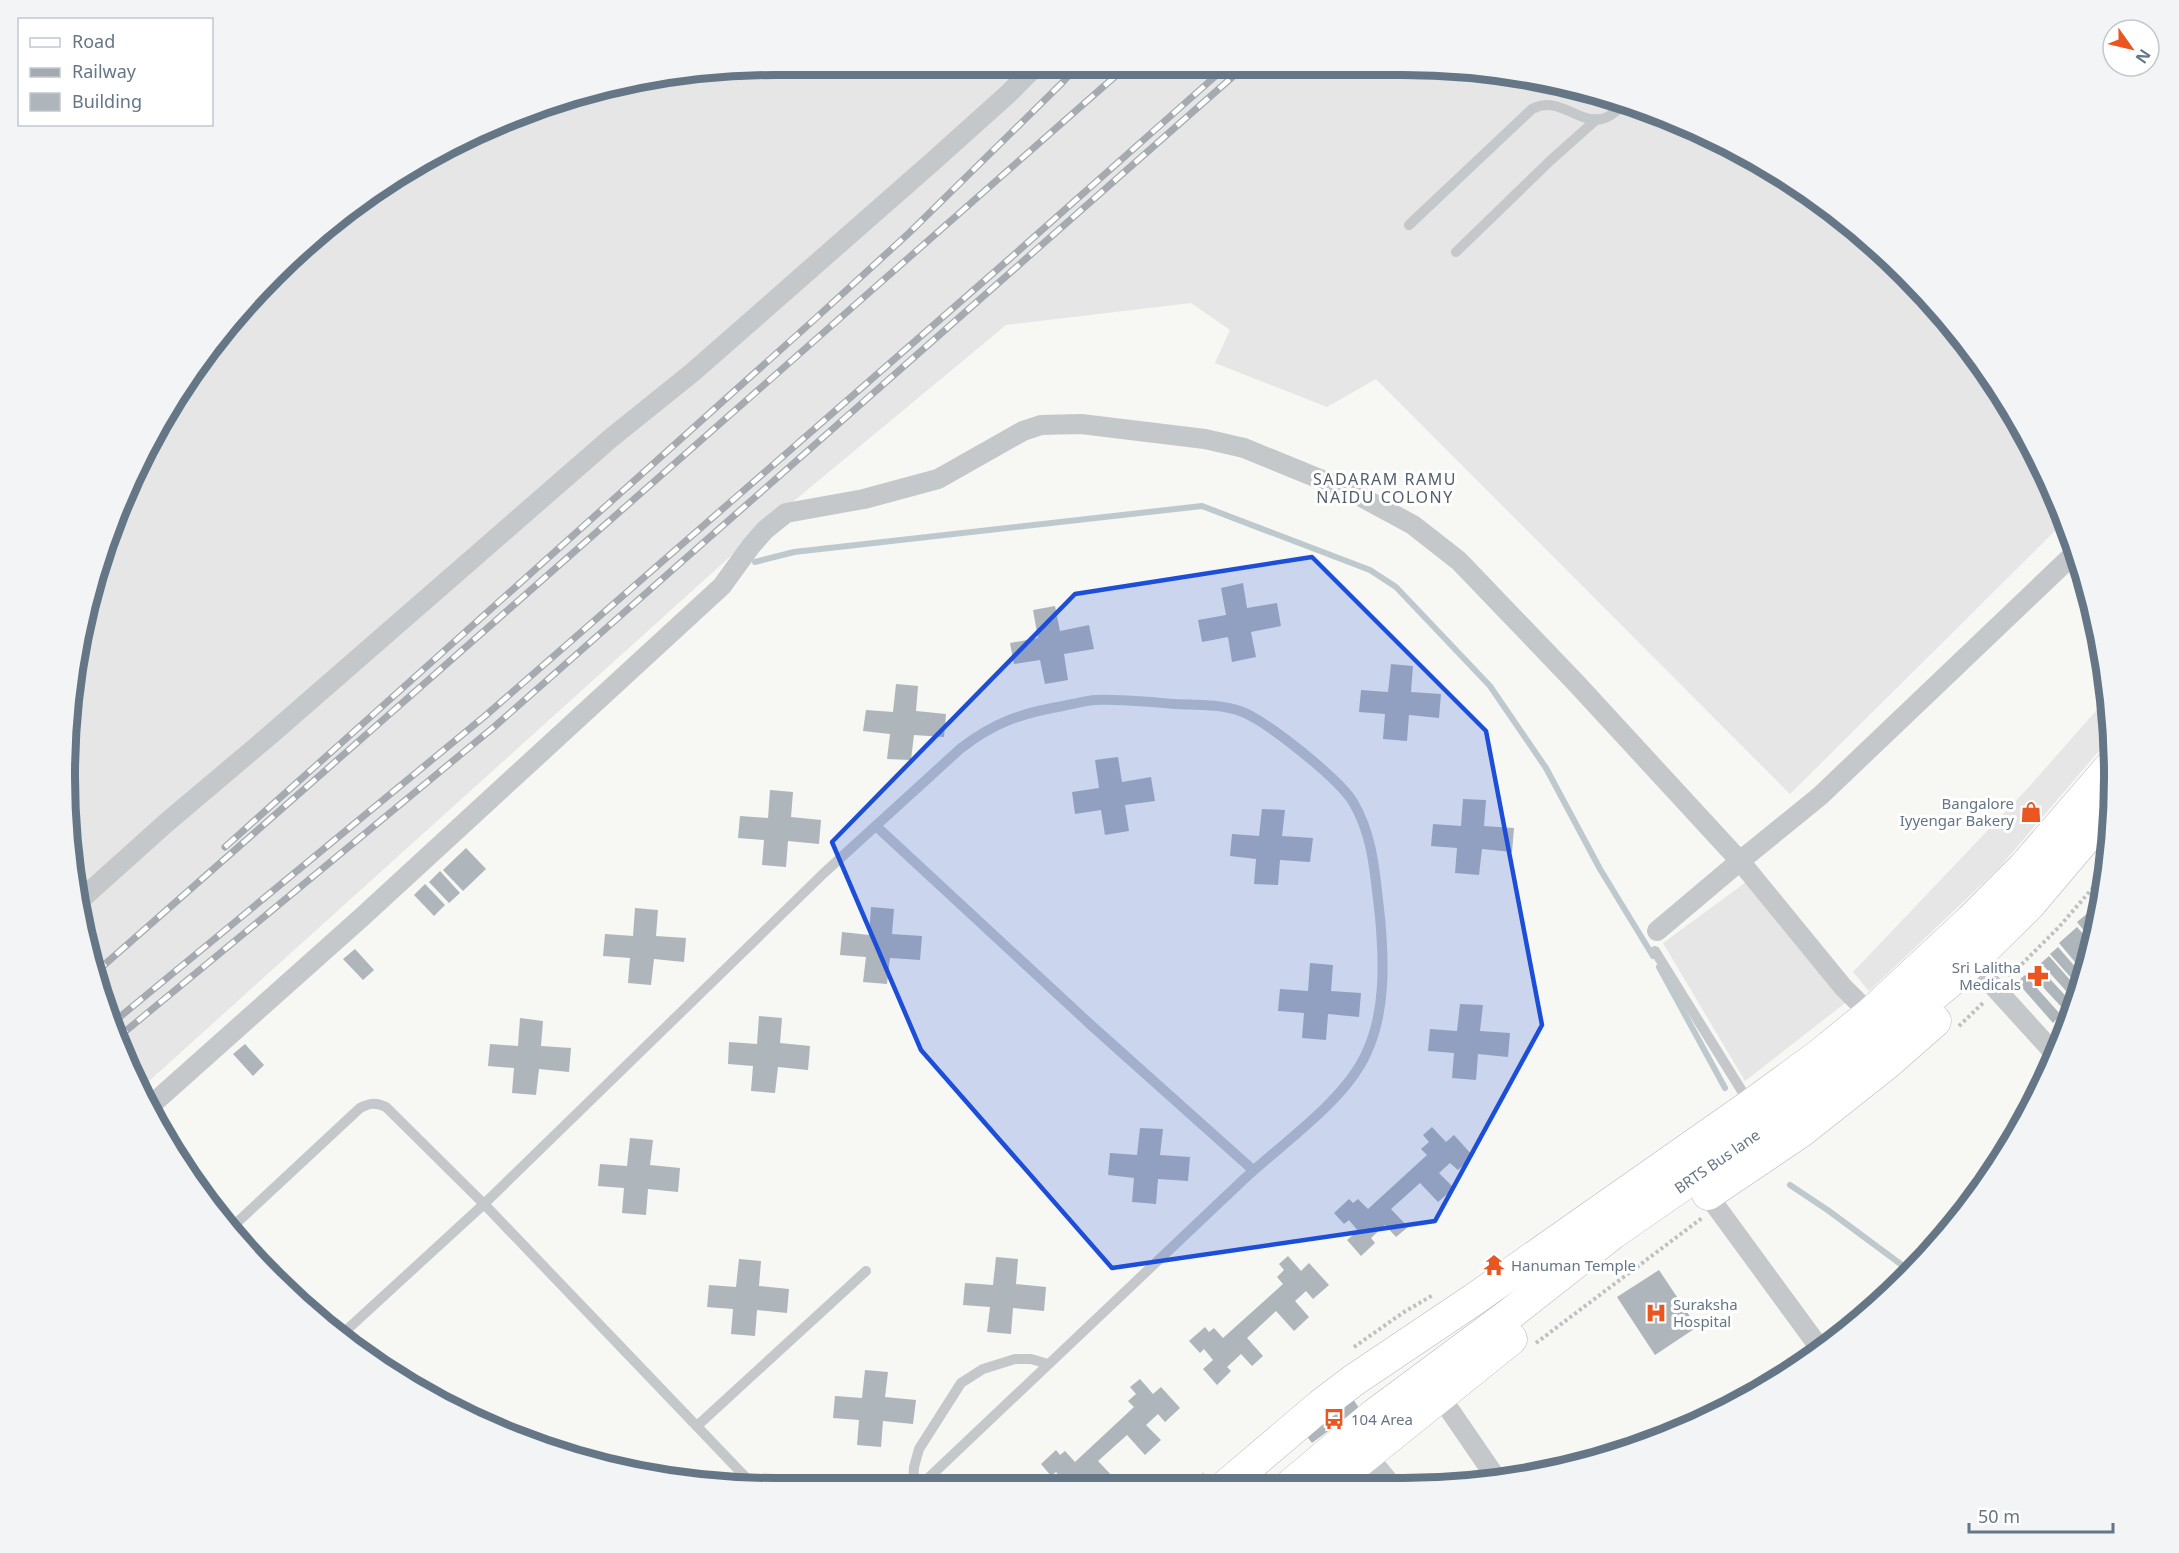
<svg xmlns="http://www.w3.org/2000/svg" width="2179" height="1553" viewBox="0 0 2179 1553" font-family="'Noto Sans',sans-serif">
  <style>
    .built { fill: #e5e6e5 }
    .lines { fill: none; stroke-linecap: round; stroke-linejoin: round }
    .stream { stroke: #bec9ce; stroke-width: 6 }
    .building { fill: #aeb5bb }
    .primary-casing { stroke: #b7bbbf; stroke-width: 33 }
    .path { stroke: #bec0c2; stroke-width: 4; stroke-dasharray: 3 3; stroke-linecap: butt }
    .service { stroke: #c4c8cb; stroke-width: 10 }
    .minor { stroke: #c4c8cb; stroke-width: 20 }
    .primary { stroke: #fff; stroke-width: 32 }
    .rail-casing { stroke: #a4aab0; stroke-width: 7 }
    .rail { stroke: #fff; stroke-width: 4.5; stroke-dasharray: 14; stroke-linecap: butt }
    .marked { fill: #1d4ed8; fill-opacity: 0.2; stroke: #1d4ed8; stroke-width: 4.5; stroke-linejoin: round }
    .labels { text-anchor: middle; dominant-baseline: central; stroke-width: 6; stroke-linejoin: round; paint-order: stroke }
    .poi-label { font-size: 15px; fill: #657686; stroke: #fff; text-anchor: start }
    .street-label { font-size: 15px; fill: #657686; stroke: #fff }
    .neighbourhood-label { font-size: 16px; letter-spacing: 1.5px; fill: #53606b; stroke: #fff }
    .rim { fill: none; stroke: #657686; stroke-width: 8 }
  </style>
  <rect width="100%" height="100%" fill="#f7f7f4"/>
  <g class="built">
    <path d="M777 65H1403L1542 78 1632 102 1758 160 1836 212 1938 307 2019 420 2065 521 1790 794 1376 379 1327 407 1215 363 1230 330 1191 303 1006 325 765 525 138 1091 102 1005 71 870V683L119 504 184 381 241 307 381 184 504 119 592 89Z"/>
    <path d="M2109 696 2110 738 1999 868 1869 991 1853 972 2029 787Z"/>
    <path d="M1749 880 1849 1000 1745 1081 1663 943Z"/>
  </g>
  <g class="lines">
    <g class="stream">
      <path d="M755 562 794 552 1202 506 1370 570 1396 587 1490 686 1546 768 1600 869 1653 956"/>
      <path d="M1659 967 1725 1088"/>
      <path d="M1790 1185 1829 1211 1910 1271"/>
    </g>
  </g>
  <g class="building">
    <path d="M1243 583 1247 608 1277 603 1281 626 1251 632 1256 657 1232 662 1228 637 1202 642 1198 620 1226 615 1221 588Z"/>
    <path d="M1055 606 1060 631 1089 625 1094 649 1064 654 1068 680 1045 684 1040 660 1014 664 1010 643 1038 638 1033 610Z"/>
    <path d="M1391 664 1413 666 1411 692 1441 694 1439 718 1409 715 1407 741 1383 739 1385 714 1359 712 1361 690 1388 692Z"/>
    <path d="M896 684 918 686 916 711 946 714 944 737 914 735 911 760 887 759 890 734 863 731 866 710 893 712Z"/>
    <path d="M1118 757 1122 782 1151 777 1155 801 1125 805 1129 831 1105 835 1101 810 1075 814 1072 792 1099 788 1095 760Z"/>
    <path d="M770 790 793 792 791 817 821 820 819 844 788 841 786 867 762 865 764 840 738 838 740 816 768 818Z"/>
    <path d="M1463 799 1486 800 1484 826 1514 828 1512 852 1482 849 1479 875 1455 873 1457 848 1431 846 1433 824 1461 826Z"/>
    <path d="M1262 809 1285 810 1282 836 1313 838 1310 862 1280 860 1278 885 1254 884 1256 859 1230 856 1232 834 1259 836Z"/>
    <path d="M466 848 486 869 463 891 443 870Z"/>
    <path d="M440 871 460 893 449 903 429 882Z"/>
    <path d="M425 884 445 905 434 916 414 895Z"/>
    <path d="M871 907 894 909 892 934 922 936 920 960 890 958 887 984 863 982 866 957 840 955 842 932 869 935Z"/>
    <path d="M635 908 658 910 656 936 686 938 684 962 654 959 651 985 628 983 630 958 603 956 605 934 633 936Z"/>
    <path d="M2094 908 2098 912 2093 942 2077 922Z"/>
    <path d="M2077 927 2093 945 2085 974 2059 943Z"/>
    <path d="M2058 947 2084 977 2080 988 2050 954Z"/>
    <path d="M355 949 374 970 363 980 343 959Z"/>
    <path d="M2049 956 2079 990 2075 1001 2041 963Z"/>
    <path d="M1310 963 1333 965 1331 991 1361 993 1359 1017 1328 1014 1326 1040 1302 1038 1304 1013 1278 1011 1280 989 1308 991Z"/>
    <path d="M2038 966 2074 1005 2067 1013 2030 973Z"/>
    <path d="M2025 975 2061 1015 2053 1023 2017 982Z"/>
    <path d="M1460 1004 1483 1005 1480 1031 1510 1033 1508 1057 1478 1054 1476 1080 1452 1078 1454 1053 1428 1051 1430 1029 1457 1031Z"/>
    <path d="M759 1016 782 1018 780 1043 810 1046 808 1070 778 1067 775 1093 751 1091 753 1066 728 1064 729 1042 757 1044Z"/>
    <path d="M520 1018 543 1021 541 1046 571 1048 569 1072 539 1069 536 1095 512 1093 514 1068 488 1066 490 1044 518 1046Z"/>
    <path d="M245 1044 264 1065 253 1076 233 1054Z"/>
    <path d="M1432 1127 1446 1142 1454 1135 1473 1156 1458 1170 1450 1163 1439 1173 1454 1188 1438 1202 1420 1183 1391 1209 1408 1227 1396 1237 1385 1225 1371 1238 1375 1243 1361 1256 1347 1240 1358 1231 1349 1220 1344 1224 1334 1213 1349 1199 1353 1203 1358 1199 1368 1209 1427 1155 1421 1149 1429 1142 1423 1135Z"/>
    <path d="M1140 1128 1163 1129 1160 1155 1190 1157 1188 1181 1158 1179 1156 1204 1132 1202 1134 1178 1108 1175 1110 1153 1137 1155Z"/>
    <path d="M630 1138 653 1140 650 1165 680 1168 678 1192 648 1189 646 1215 622 1213 624 1188 598 1186 600 1164 627 1166Z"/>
    <path d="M1288 1256 1301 1271 1309 1263 1329 1285 1313 1299 1306 1291 1295 1301 1309 1317 1294 1331 1276 1311 1247 1338 1263 1356 1252 1366 1241 1354 1227 1367 1231 1371 1217 1385 1203 1369 1213 1360 1204 1349 1200 1353 1189 1341 1205 1327 1209 1332 1214 1328 1223 1338 1283 1284 1277 1277 1284 1270 1279 1264Z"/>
    <path d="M996 1257 1018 1259 1016 1284 1046 1287 1044 1311 1013 1308 1011 1334 987 1332 990 1307 963 1305 965 1283 993 1285Z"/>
    <path d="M739 1259 761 1261 759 1286 789 1289 787 1313 757 1310 755 1336 731 1334 733 1309 707 1307 709 1285 736 1287Z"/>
    <path d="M1659 1270 1697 1327 1655 1355 1617 1297Z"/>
    <path d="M865 1370 888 1372 885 1397 916 1400 913 1424 883 1421 881 1447 857 1445 859 1420 833 1418 835 1396 862 1398Z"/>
    <path d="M1140 1379 1153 1394 1161 1387 1180 1408 1165 1422 1158 1414 1146 1425 1161 1440 1145 1455 1127 1435 1098 1461 1115 1479 1109 1485H1099L1092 1477 1084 1485H1062L1065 1483 1056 1472 1051 1476 1041 1464 1056 1450 1060 1455 1065 1451 1075 1462 1134 1407 1128 1401 1136 1394 1130 1387Z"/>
    <path d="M1353 1399 1359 1408 1312 1443 1305 1434Z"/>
  </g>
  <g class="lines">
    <defs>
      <g id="primary">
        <path d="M1708 1194 1800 1132 1886 1064 1935 1021"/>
        <path d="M1332 1483 1511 1339"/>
        <path d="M1228 1484 1321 1405 1354 1380 1473 1300 1751 1105 1817 1057 1870 1014 1971 920 2024 867 2111 766"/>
        <path id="s1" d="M1292 1484 1374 1415 1510 1314 1613 1233 1763 1129 1855 1061 1961 972 2029 905 2112 807"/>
      </g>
    </defs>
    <use href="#primary" class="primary-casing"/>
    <g class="path">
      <path d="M2009 977 2059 927 2104 875"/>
      <path d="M1959 1026 1984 1002"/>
      <path d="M1536 1343 1702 1218"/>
      <path d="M1354 1347 1404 1312 1433 1295"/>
      <path d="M1193 1484 1205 1474"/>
    </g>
    <g class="service">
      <path d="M1409 225 1532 109C1560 94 1580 127 1605 118 1613 115 1621 107 1628 102"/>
      <path d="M1456 252 1551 160 1597 119"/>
      <path d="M876 826 1092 1026 1253 1170"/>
      <path d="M1655 951 1750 1104"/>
      <path d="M230 1229 360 1108C370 1103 376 1102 386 1107L484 1204 755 1487"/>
      <path d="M339 1337 484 1204 824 873 960 749C993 723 1021 713 1063 706 1073 704 1084 701 1095 700 1121 699 1149 702 1175 704 1196 705 1220 704 1240 711 1266 720 1339 779 1353 802 1374 837 1375 877 1380 917 1384 961 1386 1012 1366 1054 1344 1102 1281 1144 1242 1181 1134 1282 1027 1384 920 1486"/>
      <path d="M697 1426 866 1271"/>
      <path d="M913 1486 914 1467 919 1449 961 1383 983 1369 1015 1359H1031L1048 1364"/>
    </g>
    <g class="minor">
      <path d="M78 902 166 823 269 736 611 438 693 372 930 164 1008 94 1037 65"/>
      <path d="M1657 931 1740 861 1820 796 2077 551"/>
      <path d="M1985 977 2055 1054"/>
      <path d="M149 1107 362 917 722 586 751 546 765 530 786 513 864 499 938 479 1023 431 1041 425 1081 424 1205 439 1244 448 1354 493 1413 525 1459 561 1576 683 1740 861 1843 987 1870 1014"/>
      <path d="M1707 1194 1819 1347"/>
      <path d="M1945 1230 1967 1211"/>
      <path d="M1440 1396 1499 1482"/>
      <path d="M1367 1455 1390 1483"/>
    </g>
    <use href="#primary" class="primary"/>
    <defs>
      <g id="rail">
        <path d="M225 847 816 318 909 233 1062 83 1078 65"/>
        <path d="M95 973 1128 65"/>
        <path d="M110 1025 485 716 1007 261 1228 65"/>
        <path d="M116 1039 494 727 1246 65"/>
      </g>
    </defs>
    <use href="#rail" class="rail-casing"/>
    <use href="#rail" class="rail"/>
  </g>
  <path class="marked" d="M1312 557 1486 731 1542 1025 1435 1221 1112 1268 921 1050 832 842 1075 594Z"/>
  <defs>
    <symbol id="shop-bare" viewBox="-9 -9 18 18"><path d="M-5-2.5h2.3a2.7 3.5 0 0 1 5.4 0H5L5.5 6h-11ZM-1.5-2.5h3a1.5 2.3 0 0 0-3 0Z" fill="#eb5520" stroke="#fff" stroke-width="2.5" paint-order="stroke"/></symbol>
    <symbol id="pharmacy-bare" viewBox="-9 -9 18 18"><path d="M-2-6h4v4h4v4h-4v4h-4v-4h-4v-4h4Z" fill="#eb5520" stroke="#fff" stroke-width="2.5" paint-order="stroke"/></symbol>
    <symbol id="temple-bare" viewBox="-9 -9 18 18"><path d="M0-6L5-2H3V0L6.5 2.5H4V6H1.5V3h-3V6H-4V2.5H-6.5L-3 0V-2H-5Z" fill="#eb5520" stroke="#fff" stroke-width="2.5" paint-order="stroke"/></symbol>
    <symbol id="hospital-bare" viewBox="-9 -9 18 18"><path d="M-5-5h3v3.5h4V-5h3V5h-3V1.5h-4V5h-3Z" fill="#eb5520" stroke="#fff" stroke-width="2.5" paint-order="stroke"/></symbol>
    <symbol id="bus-bare" viewBox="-9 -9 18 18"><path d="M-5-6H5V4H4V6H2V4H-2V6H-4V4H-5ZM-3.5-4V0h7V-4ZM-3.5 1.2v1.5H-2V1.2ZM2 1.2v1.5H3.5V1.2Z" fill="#eb5520" stroke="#fff" stroke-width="2.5" paint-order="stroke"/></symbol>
  </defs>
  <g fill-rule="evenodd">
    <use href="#shop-bare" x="2016" y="797" width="30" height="30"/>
    <use href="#pharmacy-bare" x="2023" y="961" width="30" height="30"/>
    <use href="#temple-bare" x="1479" y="1250" width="30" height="30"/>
    <use href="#hospital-bare" x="1641" y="1298" width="30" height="30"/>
    <use href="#bus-bare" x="1319" y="1404" width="30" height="30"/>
  </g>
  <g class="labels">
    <g class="poi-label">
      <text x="2014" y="803" text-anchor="end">Bangalore<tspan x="2014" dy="17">Iyyengar Bakery</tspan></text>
      <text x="2021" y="967" text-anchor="end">Sri Lalitha<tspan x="2021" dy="17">Medicals</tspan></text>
      <text x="1511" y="1265">Hanuman Temple</text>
      <text x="1673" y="1304">Suraksha<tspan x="1673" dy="17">Hospital</tspan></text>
      <text x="1351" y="1419">104 Area</text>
    </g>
    <g class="street-label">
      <text stroke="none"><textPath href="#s1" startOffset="534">BRTS Bus lane</textPath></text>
    </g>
    <g class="neighbourhood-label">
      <text x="1385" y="479">SADARAM RAMU<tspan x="1385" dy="18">NAIDU COLONY</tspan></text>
    </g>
  </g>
  <path d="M0 0H2179V1553H0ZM776 75H1403A701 701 0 0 1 2104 776V777A701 701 0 0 1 1403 1478H776A701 701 0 0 1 75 777V776A701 701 0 0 1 776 75Z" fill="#f3f4f5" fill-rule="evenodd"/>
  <path class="rim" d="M776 75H1403A701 701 0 0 1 2104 776V777A701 701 0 0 1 1403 1478H776A701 701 0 0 1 75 777V776A701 701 0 0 1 776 75Z"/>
  <rect x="18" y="18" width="195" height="108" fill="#ffffff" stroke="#c1c8cf" stroke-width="1.5"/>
  <rect x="30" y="38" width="30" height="9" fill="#ffffff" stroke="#c1c8cf" stroke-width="1.5"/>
  <text x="72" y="48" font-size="18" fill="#657686">Road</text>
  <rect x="30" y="68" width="30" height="9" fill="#a4aab0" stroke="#c1c8cf" stroke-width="1.5"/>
  <text x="72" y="78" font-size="18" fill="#657686">Railway</text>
  <rect x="30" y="93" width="30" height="18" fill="#aeb5bb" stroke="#c1c8cf" stroke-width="1.5"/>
  <text x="72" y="108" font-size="18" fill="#657686">Building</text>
  <g transform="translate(2131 48) rotate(124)"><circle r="28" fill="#ffffff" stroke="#c1c8cf" stroke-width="1.5"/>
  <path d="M0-4.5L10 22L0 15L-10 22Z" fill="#eb5520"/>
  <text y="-9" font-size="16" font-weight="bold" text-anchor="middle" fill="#657686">N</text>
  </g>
  <path d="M1969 1523v9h144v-9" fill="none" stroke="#657686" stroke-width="3"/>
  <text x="1978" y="1523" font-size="18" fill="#657686" stroke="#ffffff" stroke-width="4.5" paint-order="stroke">50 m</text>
</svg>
